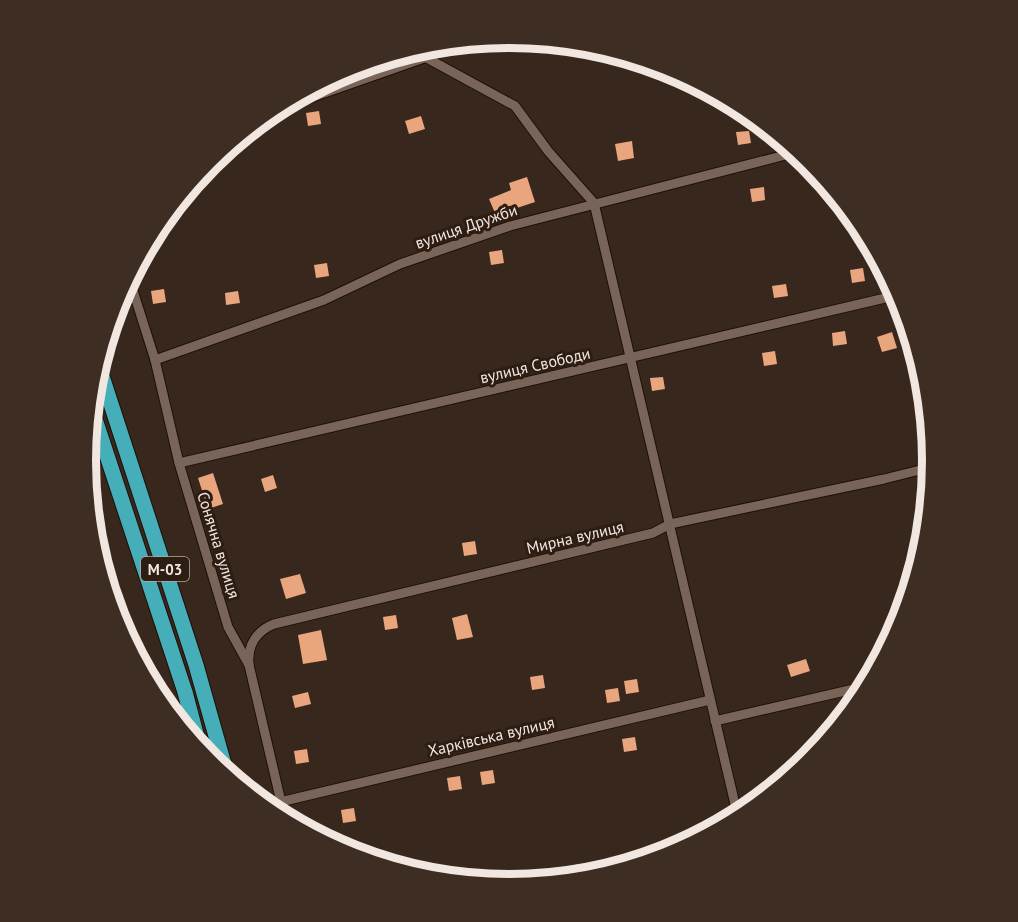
<svg xmlns="http://www.w3.org/2000/svg" width="1018" height="922" viewBox="0 0 1018 922" font-family="'PT Sans',sans-serif">
  <style>
    .forest { fill: url(#forest-firs) }
    .building { fill: #e9a67e }
    .lines { fill: none; stroke-linecap: round; stroke-linejoin: round }
    .minor-casing { stroke: #1f0f06; stroke-width: 11 }
    .trunk-casing { stroke: #1f0f06; stroke-width: 17 }
    .minor { stroke: #786459; stroke-width: 9 }
    .trunk { stroke: #45aeb8; stroke-width: 15 }
    .labels { text-anchor: middle; dominant-baseline: central; stroke-width: 6; stroke-linejoin: round; paint-order: stroke }
    .shield { fill: #2e1d13; stroke: #b7aaa2; stroke-width: 1.5 }
    .shield-label { font-size: 15px; font-weight: bold; fill: #f2e6e0 }
    .street-label { font-size: 16px; fill: #f2e6e0; stroke: #2e1d13 }
    .rim { fill: none; stroke: #f2e6e0; stroke-width: 8 }
  </style>
  <defs>
    <pattern id="forest-firs" width="22" height="20" patternUnits="userSpaceOnUse" patternTransform="scale(1.5)"><rect width="22" height="20" fill="#593721"/><path d="M5 1l3.5 6h-7zM16 11l3.5 6h-7z" fill="#715441"/></pattern>
  </defs>
  <rect width="100%" height="100%" fill="#38271d"/>
  <path class="forest" d="M88 488 107 540 96 553 94 543Z"/>
  <g class="building">
    <path d="M319 111 321 124 308 126 306 113Z"/>
    <path d="M421 116 425 129 409 134 405 121Z"/>
    <path d="M749 131 751 143 738 145 736 132Z"/>
    <path d="M632 141 634 158 618 161 615 144Z"/>
    <path d="M527 177 535 202 517 208 515 204 495 213 489 199 511 190 509 183Z"/>
    <path d="M764 187 765 200 752 202 750 189Z"/>
    <path d="M502 250 504 263 491 265 489 252Z"/>
    <path d="M327 263 329 276 316 278 314 265Z"/>
    <path d="M863 268 865 281 852 283 850 270Z"/>
    <path d="M786 284 788 296 774 298 772 286Z"/>
    <path d="M164 289 166 302 153 304 151 291Z"/>
    <path d="M238 291 240 303 226 305 225 293Z"/>
    <path d="M845 331 847 344 833 346 832 333Z"/>
    <path d="M892 332 897 348 882 352 877 337Z"/>
    <path d="M775 351 777 364 764 366 762 353Z"/>
    <path d="M663 377 665 389 652 391 650 378Z"/>
    <path d="M213 473 223 504 208 509 198 478Z"/>
    <path d="M273 475 277 488 265 492 261 479Z"/>
    <path d="M475 541 477 554 464 556 462 543Z"/>
    <path d="M300 574 306 593 286 599 280 579Z"/>
    <path d="M467 614 473 637 457 640 452 618Z"/>
    <path d="M396 615 398 628 385 630 383 617Z"/>
    <path d="M321 630 327 660 303 664 298 635Z"/>
    <path d="M806 659 810 671 791 677 787 665Z"/>
    <path d="M543 675 545 688 532 690 530 677Z"/>
    <path d="M637 679 639 692 626 694 624 681Z"/>
    <path d="M618 688 620 701 607 703 605 690Z"/>
    <path d="M308 692 311 704 295 708 292 696Z"/>
    <path d="M635 737 637 750 624 752 622 739Z"/>
    <path d="M307 749 309 762 296 764 294 751Z"/>
    <path d="M493 770 495 783 482 785 480 772Z"/>
    <path d="M460 776 462 789 449 791 447 778Z"/>
    <path d="M354 808 356 821 343 823 341 810Z"/>
    <path d="M588 863 590 876 576 878 575 865Z"/>
  </g>
  <g class="lines">
    <defs>
      <g id="minor">
        <path d="M412 50 515 106 548 151 594 203 738 817"/>
        <path d="M270 112 427 57"/>
        <path d="M129 278 155 360 179 463 228 627 249 665 285 819"/>
        <path d="M155 360 324 300 400 264 510 226 797 152"/>
        <path d="M179 463 898 295"/>
        <path d="M249 665C247 646 256 631 274 624L653 533 670 524 884 479 932 467"/>
        <path d="M715 721 867 686"/>
        <path d="M280 802 710 700"/>
      </g>
      <g id="trunk">
        <path d="M98 364 196 665 227 775"/>
        <path d="M91 407 185 692 200 749"/>
      </g>
    </defs>
    <use href="#minor" class="minor-casing"/>
    <use href="#trunk" class="trunk-casing"/>
    <use href="#minor" class="minor"/>
    <use href="#trunk" class="trunk"/>
  </g>
  <g class="labels">
    <rect class="shield" x="141" y="557" width="48" height="24" rx="4.5"/>
    <g class="shield-label">
      <text x="165" y="569">М-03</text>
    </g>
    <g class="street-label">
      <text transform="translate(466 226) rotate(-19)">вулиця Дружби</text>
      <text transform="translate(535 365) rotate(-13)">вулиця Свободи</text>
      <text transform="translate(575 537) rotate(-13)">Мирна вулиця</text>
      <text transform="translate(219 545) rotate(73)">Сонячна вулиця</text>
      <text transform="translate(491 736) rotate(-13)">Харківська вулиця</text>
    </g>
  </g>
  <path d="M0 0H1018V922H0ZM96 461a413 413 0 1 1 826 0a413 413 0 1 1-826 0Z" fill="#3e2d23" fill-rule="evenodd"/>
  <path class="rim" d="M96 461a413 413 0 1 1 826 0a413 413 0 1 1-826 0Z"/>
</svg>
